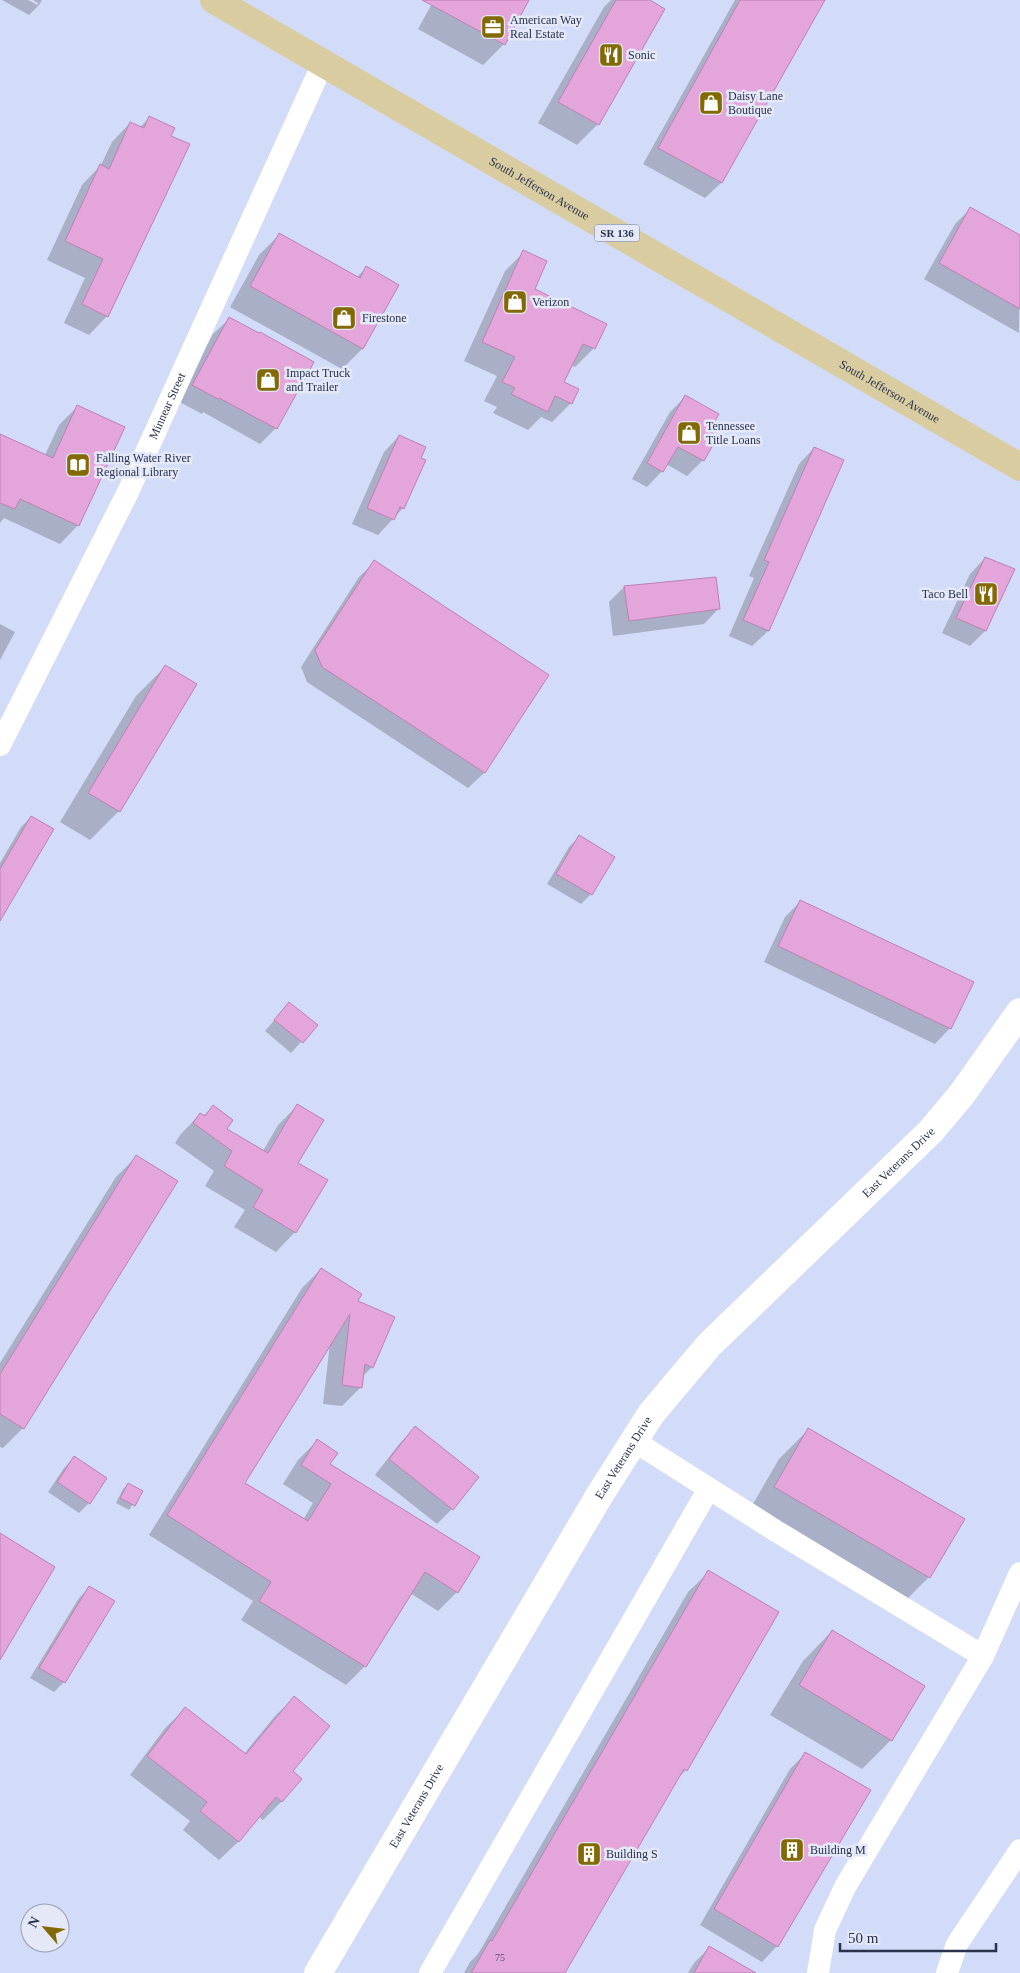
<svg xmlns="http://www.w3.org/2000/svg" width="1020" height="1973" viewBox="0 0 1020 1973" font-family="Georgia,serif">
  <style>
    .shadow { fill: #0003 }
    .building { fill: #e4a6da; stroke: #bd80b4 }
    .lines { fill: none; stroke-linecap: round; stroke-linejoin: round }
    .street { stroke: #fff; stroke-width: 22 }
    .secondary { stroke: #fff; stroke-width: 28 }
    .primary { stroke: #dacca1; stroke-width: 28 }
    .labels { text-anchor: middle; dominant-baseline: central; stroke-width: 5; stroke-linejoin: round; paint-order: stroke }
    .number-label { font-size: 10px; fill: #584f71 }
    .shield { fill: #e4e8f7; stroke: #626981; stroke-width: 1 }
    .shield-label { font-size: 11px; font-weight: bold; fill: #2a324e }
    .poi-label { font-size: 12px; fill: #2a324e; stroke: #e4e8f7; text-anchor: start }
    .street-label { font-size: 12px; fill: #2a324e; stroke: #e4e8f7 }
  </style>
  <rect width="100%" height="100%" fill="#d2dbf8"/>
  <g class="shadow">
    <path d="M2 0H28L38 5V3L33 0H42L39 5 29 15Z"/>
    <path d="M434 0H528L504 44 483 65 418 29Z"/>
    <path d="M611 0H647L663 9 598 124 577 145 538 123 604 7Z"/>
    <path d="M735 0H823L721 183 705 198 643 164Z"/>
    <path d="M149 118 107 316 89 335 64 323 85 278 47 260 82 185 101 165 112 142 130 123 139 128Z"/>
    <path d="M971 208 1020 236 1019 333 924 279 955 224Z"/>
    <path d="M279 235 357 277 366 268 362 349 342 369 230 307 259 255Z"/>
    <path d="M524 252 533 290 594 348 575 367 571 365 563 383 571 403 552 422 541 417 528 430 493 413 497 407 484 401 497 376 464 361 505 271Z"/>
    <path d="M229 319 276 428 260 444 203 412 202 414 178 401 213 334Z"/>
    <path d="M685 397 708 431 703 460 687 476 666 464 662 471 647 487 632 479 670 412Z"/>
    <path d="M78 406V525L60 544 4 518 0 523V435L45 455 59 425Z"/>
    <path d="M399 436 420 459 403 508 378 535 352 524 384 452Z"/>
    <path d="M814 448 842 461 768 631 752 646 729 636 754 578 749 576 799 464Z"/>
    <path d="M985 558 1013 570 985 631 970 646 942 633 970 574Z"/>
    <path d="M375 562 547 675 484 773 468 788 307 682 301 667 359 577Z"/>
    <path d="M624 587 719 608 704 624 613 636 609 602Z"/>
    <path d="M0 624 15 632 0 660Z"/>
    <path d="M165 667 119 811 90 840 60 822 136 696Z"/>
    <path d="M31 817 0 919V863L21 827Z"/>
    <path d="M579 837 591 894 581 904 547 884 569 847Z"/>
    <path d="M801 901 950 1028 935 1044 764 962 785 917Z"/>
    <path d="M289 1003 316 1025 291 1053 265 1031Z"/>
    <path d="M297 1106 295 1232 276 1252 234 1227 245 1210 205 1186 214 1171 175 1143 181 1134 200 1114 203 1116 213 1107 225 1129 263 1151 278 1125Z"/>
    <path d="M136 1157 23 1428 3 1448 0 1447V1363L116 1177Z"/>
    <path d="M321 1269 356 1302 372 1367 362 1377 361 1387 342 1406 323 1404 330 1343 243 1484 303 1520 313 1503 283 1484 298 1460 317 1441 329 1465 457 1592 438 1611 410 1593 365 1666 346 1685 241 1620 253 1601 149 1535 302 1288Z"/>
    <path d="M415 1428 452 1509 437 1524 375 1475 400 1443Z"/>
    <path d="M808 1430 929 1577 900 1606 746 1516 779 1459Z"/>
    <path d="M74 1458 89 1503 79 1513 48 1492 64 1468Z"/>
    <path d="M128 1484 141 1492 129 1510 116 1503 123 1489Z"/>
    <path d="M709 1572 778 1612 686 1770 676 1780 557 1973H464L470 1962 478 1954 688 1592Z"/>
    <path d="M89 1588 64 1682 54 1692 30 1678 79 1598Z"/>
    <path d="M832 1631 891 1740 862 1769 770 1715 803 1661Z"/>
    <path d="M294 1698 291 1772 282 1801 263 1820 258 1816 238 1842 219 1860 183 1830 190 1821 130 1775 166 1727 185 1709 244 1754 275 1716Z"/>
    <path d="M805 1754 869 1791 777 1946 762 1962 700 1925 790 1769Z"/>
    <path d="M709 1948 753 1973H688L694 1963Z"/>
  </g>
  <g class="building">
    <path d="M422 0H529L505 45Z"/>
    <path d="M616 0H650L665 9 599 125 558 102Z"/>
    <path d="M740 0H825L722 183 658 148Z"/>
    <path d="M149 116 175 128 171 136 190 144 108 317 82 304 103 259 65 241 100 164 109 169 130 122 144 128Z"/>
    <path d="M970 207 1020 235V309L939 263Z"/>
    <path d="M279 233 360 278 366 266 399 285 363 349 250 286Z"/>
    <path d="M523 250 547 261 535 289 607 324 595 349 583 344 564 382 579 389 572 404 555 396 548 412 511 394 515 388 502 382 515 357 482 342Z"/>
    <path d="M229 317 259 333 260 332 314 362 277 429 219 398 218 399 192 385Z"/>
    <path d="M685 395 719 414 709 431 718 436 704 461 678 447 663 472 647 463Z"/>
    <path d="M77 405 125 427 79 526 20 499 15 509 0 503V434L53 458Z"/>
    <path d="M399 435 426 447 421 458 426 460 404 509 400 507 394 520 367 508Z"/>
    <path d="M814 447 844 460 769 631 743 620 769 562 764 560Z"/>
    <path d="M985 557 1015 569 986 631 956 618Z"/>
    <path d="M374 560 549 675 485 773 322 667 315 650Z"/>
    <path d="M716 577 720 609 629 621 624 586Z"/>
    <path d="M165 665 197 684 120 812 88 793Z"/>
    <path d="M31 816 54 829 0 921V869Z"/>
    <path d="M579 835 615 857 592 895 556 874Z"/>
    <path d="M800 900 974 982 951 1029 778 946Z"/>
    <path d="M289 1002 318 1025 303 1043 274 1020Z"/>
    <path d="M297 1104 324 1120 298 1163 328 1180 296 1233 253 1207 263 1190 224 1166 232 1151 193 1123 200 1113 205 1116 213 1105 233 1120 227 1129 268 1153Z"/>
    <path d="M136 1155 178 1181 24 1429 0 1414V1374Z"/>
    <path d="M321 1268 362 1294 358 1301 395 1317 373 1368 365 1364 362 1388 342 1385 350 1314 245 1483 308 1521 331 1484 301 1465 317 1439 338 1453 330 1464 480 1557 458 1593 425 1572 366 1667 259 1601 271 1582 167 1515Z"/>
    <path d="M415 1426 479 1477 453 1510 389 1459Z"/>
    <path d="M808 1428 965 1519 930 1578 774 1487Z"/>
    <path d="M74 1456 107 1478 90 1504 57 1482Z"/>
    <path d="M128 1483 143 1491 135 1506 120 1498Z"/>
    <path d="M0 1533 55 1567 0 1660Z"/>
    <path d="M708 1570 779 1612 687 1771 684 1769 565 1973H471L490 1940 492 1941Z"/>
    <path d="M89 1586 115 1601 65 1683 39 1668Z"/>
    <path d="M832 1630 925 1686 892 1741 799 1685Z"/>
    <path d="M294 1696 330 1726 293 1771 302 1779 282 1802 276 1797 239 1842 200 1811 207 1802 147 1756 185 1707 246 1754Z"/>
    <path d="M805 1752 871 1790 778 1947 714 1909Z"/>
    <path d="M709 1946 756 1973H694Z"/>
  </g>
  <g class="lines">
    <g class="street">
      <path id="s1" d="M0 745 128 492 323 63"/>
      <path d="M634 1441 776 1531 983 1656"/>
      <path d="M430 1973 708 1490"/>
      <path d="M818 1973 825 1930 845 1887 983 1656 1020 1573"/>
      <path d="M947 1973 957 1944 1020 1850"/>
    </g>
    <path class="secondary" id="s2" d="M318 1973 599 1496 651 1414 709 1345 931 1131 962 1094 1020 1012"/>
    <path class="primary" id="s3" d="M214 0 1020 467"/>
  </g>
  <defs>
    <symbol id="office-square" viewBox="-11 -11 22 22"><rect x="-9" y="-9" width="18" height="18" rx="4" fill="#836902" stroke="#e4e8f7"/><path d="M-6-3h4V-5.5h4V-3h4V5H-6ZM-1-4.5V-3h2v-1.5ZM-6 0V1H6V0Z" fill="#fff"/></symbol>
    <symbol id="restaurant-square" viewBox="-11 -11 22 22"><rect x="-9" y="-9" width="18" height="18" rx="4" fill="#836902" stroke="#e4e8f7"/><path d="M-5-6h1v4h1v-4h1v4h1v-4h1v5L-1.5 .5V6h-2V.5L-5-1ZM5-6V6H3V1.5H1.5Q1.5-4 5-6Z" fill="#fff"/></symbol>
    <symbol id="shop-square" viewBox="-11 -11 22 22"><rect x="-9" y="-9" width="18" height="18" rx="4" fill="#836902" stroke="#e4e8f7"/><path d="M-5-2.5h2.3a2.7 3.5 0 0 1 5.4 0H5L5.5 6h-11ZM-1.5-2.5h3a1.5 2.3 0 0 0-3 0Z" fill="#fff"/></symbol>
    <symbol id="library-square" viewBox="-11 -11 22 22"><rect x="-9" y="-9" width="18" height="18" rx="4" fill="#836902" stroke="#e4e8f7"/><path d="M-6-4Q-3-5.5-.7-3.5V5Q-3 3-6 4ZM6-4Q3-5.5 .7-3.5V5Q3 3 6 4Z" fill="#fff"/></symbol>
    <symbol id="building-square" viewBox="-11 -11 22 22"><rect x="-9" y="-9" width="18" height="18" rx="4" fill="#836902" stroke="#e4e8f7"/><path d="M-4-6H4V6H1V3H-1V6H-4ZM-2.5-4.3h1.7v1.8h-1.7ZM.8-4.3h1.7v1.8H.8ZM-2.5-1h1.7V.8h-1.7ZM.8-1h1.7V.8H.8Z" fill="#fff"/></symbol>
  </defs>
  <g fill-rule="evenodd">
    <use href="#office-square" x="479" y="13" width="28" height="28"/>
    <use href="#restaurant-square" x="597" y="41" width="28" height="28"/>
    <use href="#shop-square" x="697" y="89" width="28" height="28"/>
    <use href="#shop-square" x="501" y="288" width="28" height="28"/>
    <use href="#shop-square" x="330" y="304" width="28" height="28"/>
    <use href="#shop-square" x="254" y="366" width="28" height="28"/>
    <use href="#shop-square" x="675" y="419" width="28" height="28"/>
    <use href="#library-square" x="64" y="451" width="28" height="28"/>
    <use href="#restaurant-square" x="972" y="580" width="28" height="28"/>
    <use href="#building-square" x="778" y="1836" width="28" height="28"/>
    <use href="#building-square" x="575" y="1840" width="28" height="28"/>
  </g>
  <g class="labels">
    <g class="number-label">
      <text x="500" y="1957">75</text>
    </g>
    <rect class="shield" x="594.5" y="224.5" width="45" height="17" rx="4"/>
    <g class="shield-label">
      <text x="617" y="233">SR 136</text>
    </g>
    <g class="poi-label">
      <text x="510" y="20">American Way<tspan x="510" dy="14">Real Estate</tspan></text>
      <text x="628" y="55">Sonic</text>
      <text x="728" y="96">Daisy Lane<tspan x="728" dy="14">Boutique</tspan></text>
      <text x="532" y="302">Verizon</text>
      <text x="362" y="318">Firestone</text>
      <text x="286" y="373">Impact Truck<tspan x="286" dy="14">and Trailer</tspan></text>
      <text x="706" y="426">Tennessee<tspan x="706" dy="14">Title Loans</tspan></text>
      <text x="96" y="458">Falling Water River<tspan x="96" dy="14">Regional Library</tspan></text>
      <text x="968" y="594" text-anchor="end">Taco Bell</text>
      <text x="810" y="1850">Building M</text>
      <text x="606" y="1854">Building S</text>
    </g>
    <g class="street-label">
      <text stroke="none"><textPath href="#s3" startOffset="376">South Jefferson Avenue</textPath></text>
      <text stroke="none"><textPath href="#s3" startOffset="781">South Jefferson Avenue</textPath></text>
      <text stroke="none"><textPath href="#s1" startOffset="378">Minnear Street</textPath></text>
      <text stroke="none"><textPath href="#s2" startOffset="1004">East Veterans Drive</textPath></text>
      <text stroke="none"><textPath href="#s2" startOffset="599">East Veterans Drive</textPath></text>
      <text stroke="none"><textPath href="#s2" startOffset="194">East Veterans Drive</textPath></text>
    </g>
  </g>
  <g transform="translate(45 1928) rotate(298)"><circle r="24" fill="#e4e8f7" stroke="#9a9fb3"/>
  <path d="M0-4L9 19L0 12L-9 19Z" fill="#836902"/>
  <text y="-8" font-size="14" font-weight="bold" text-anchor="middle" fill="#2a324e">N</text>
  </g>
  <path d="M840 1943v8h156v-8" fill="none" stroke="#2a324e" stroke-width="2.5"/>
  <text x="848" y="1943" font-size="15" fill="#2a324e" stroke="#e4e8f7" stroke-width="4" paint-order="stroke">50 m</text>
</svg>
